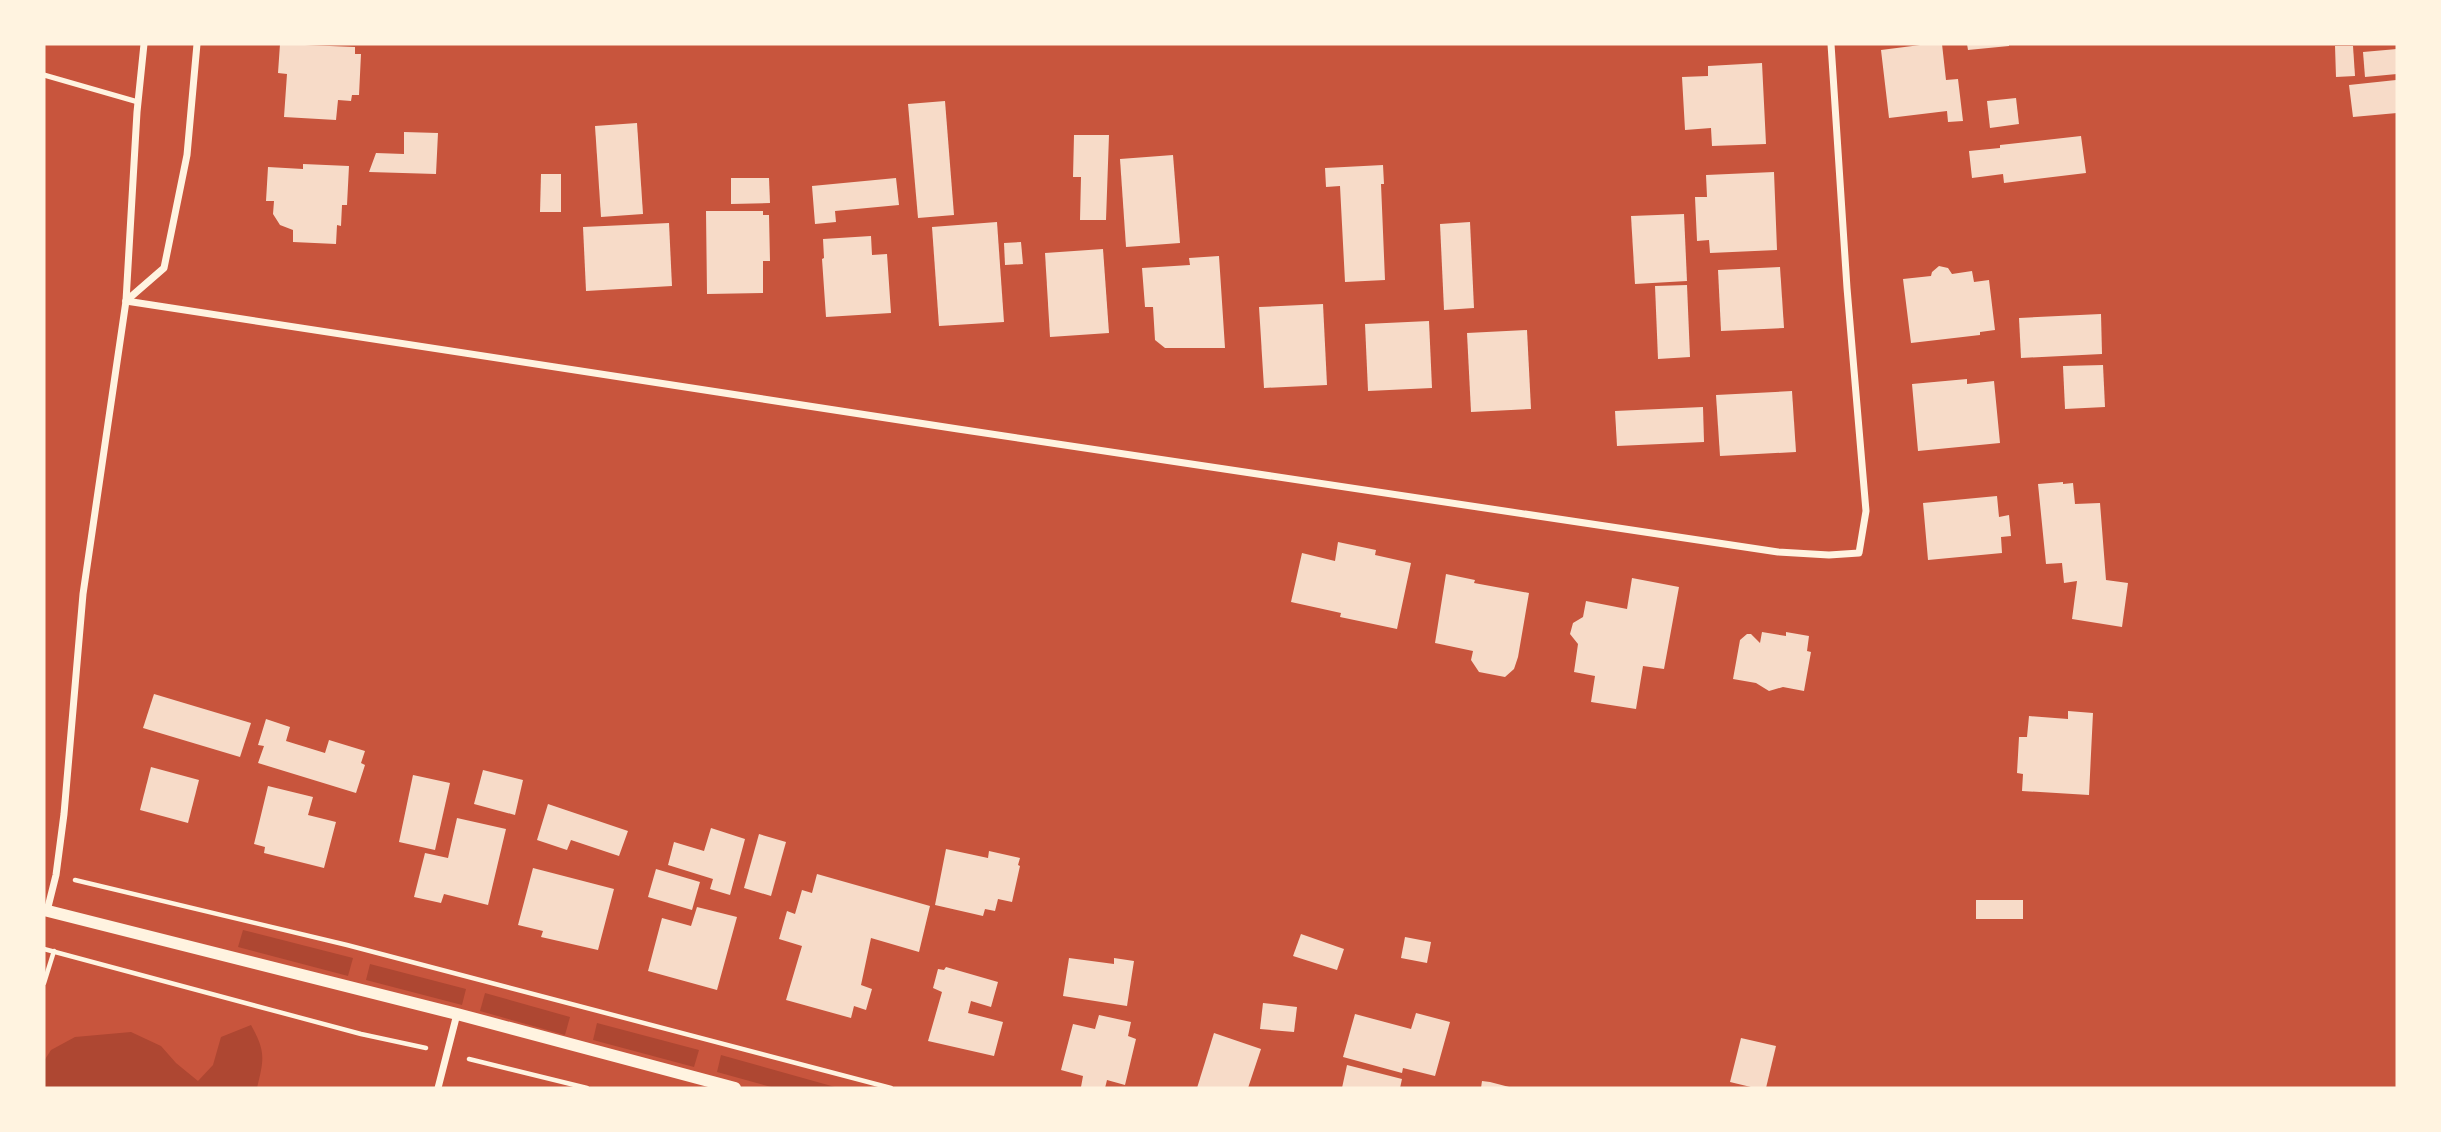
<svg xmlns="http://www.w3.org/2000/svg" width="2441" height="1132" viewBox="0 0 2441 1132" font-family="Overpass,sans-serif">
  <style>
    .green { fill: #ae4732 }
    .building { fill: #f7dbc8 }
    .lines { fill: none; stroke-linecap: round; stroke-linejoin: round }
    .path { stroke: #fff3e0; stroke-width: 4.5 }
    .service { stroke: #fff3e0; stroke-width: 5 }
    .minor { stroke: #fff3e0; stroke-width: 7 }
    .tertiary { stroke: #fff3e0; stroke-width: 12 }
  </style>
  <rect width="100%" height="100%" fill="#c8553d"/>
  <g class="green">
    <path d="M243 930 353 958 348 976 238 947Z"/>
    <path d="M370 964 466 989 462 1005 366 980Z"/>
    <path d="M485 993 570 1017 565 1035 480 1011Z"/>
    <path d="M597 1023 699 1050 694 1067 593 1040Z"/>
    <path d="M251 1025C266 1052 264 1059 257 1088H44V1061L51 1050 75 1037 131 1032 161 1046 176 1063 198 1081 213 1065 221 1037Z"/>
    <path d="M721 1055 835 1087V1088H775L717 1072Z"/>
  </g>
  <g class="building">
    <path d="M280 44 355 47V54H361L359 95H352L351 101 338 100 336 120 284 117 287 74 278 73Z"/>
    <path d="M1928 44H1942L1946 80 1958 79 1963 121 1948 122 1947 111 1889 118 1881 50Z"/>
    <path d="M1967 44H2009V46L1968 50Z"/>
    <path d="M2335 46H2353L2355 76 2336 77Z"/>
    <path d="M2397 49V74L2365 77 2363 52Z"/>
    <path d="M1762 63 1766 144 1712 146 1711 128 1685 130 1682 77 1708 76V66Z"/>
    <path d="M2396 80 2397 113 2353 117 2349 85Z"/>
    <path d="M2016 98 2019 124 1990 128 1987 101Z"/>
    <path d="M945 101 954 215 918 218 908 104Z"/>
    <path d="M637 123 643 214 601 217 595 126Z"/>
    <path d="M404 132 438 133 436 174 369 172 376 153 404 154Z"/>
    <path d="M1074 135H1109L1106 220H1080L1081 177H1073Z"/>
    <path d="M2081 136 2086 173 2004 183 2003 174 1972 178 1969 151 2000 148V145Z"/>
    <path d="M1173 155 1180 243 1126 247 1120 159Z"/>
    <path d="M303 164 349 166 347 205H342L341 226 337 225 336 244 293 242V230L280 225 273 214 274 201H266L268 167 303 169Z"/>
    <path d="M1383 165 1384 184H1381L1385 280 1345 282 1340 186 1326 187 1325 168Z"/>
    <path d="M1774 172 1777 250 1710 253 1709 240 1697 241 1695 197H1707L1706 175Z"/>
    <path d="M541 174H561V212H540Z"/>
    <path d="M731 178H769L770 203 731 204Z"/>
    <path d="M896 178 899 205 835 211 836 222 815 224 812 186Z"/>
    <path d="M706 211H763V215H769L770 261H763V293L707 294Z"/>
    <path d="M1684 214 1687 281 1635 284 1631 216Z"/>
    <path d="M997 222 1004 322 939 326 932 227Z"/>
    <path d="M1470 222 1474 308 1444 310 1440 224Z"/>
    <path d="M669 223 672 286 586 291 583 227Z"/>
    <path d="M871 236 872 255 887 254 891 313 826 317 822 259 824 258 823 239Z"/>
    <path d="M1021 242 1023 264 1005 265 1004 243Z"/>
    <path d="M1103 249 1109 333 1050 337 1045 253Z"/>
    <path d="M1219 256 1225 348H1165L1155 340 1153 307H1145L1142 268 1190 265 1189 258Z"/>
    <path d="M1939 266 1948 268 1952 274 1972 271 1974 282 1989 280 1995 330 1980 332V335L1911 343 1903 279 1931 276 1932 272Z"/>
    <path d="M1780 267 1784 328 1721 331 1718 270Z"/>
    <path d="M1687 285 1690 357 1658 359 1655 286Z"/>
    <path d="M1323 304 1327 385 1264 388 1259 307Z"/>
    <path d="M2101 314 2102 354 2021 358 2019 318Z"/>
    <path d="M1429 321 1432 388 1368 391 1365 324Z"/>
    <path d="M1527 330 1531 409 1471 412 1467 333Z"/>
    <path d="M2103 365 2105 407 2065 409 2063 366Z"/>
    <path d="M1967 379V384L1994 381 2000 443 1918 451 1912 384Z"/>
    <path d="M1792 391 1796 452 1720 456 1716 395Z"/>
    <path d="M1703 407 1704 442 1617 446 1615 411Z"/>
    <path d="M2063 482V484L2073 483 2075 504 2100 503 2106 580 2128 583 2122 627 2072 619 2077 581 2064 583 2062 563 2046 564 2038 484Z"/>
    <path d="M1997 496 1999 517 2009 515 2011 536 2001 537 2002 553 1928 560 1923 503Z"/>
    <path d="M1338 542 1376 550 1375 555 1411 563 1397 629 1340 617 1341 613 1291 602 1302 553 1335 561Z"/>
    <path d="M1446 574 1475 580 1474 583 1529 593 1518 657 1514 669 1505 677 1479 672 1471 660 1473 651 1435 643Z"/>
    <path d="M1632 578 1679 587 1664 669 1643 666 1636 709 1591 702 1595 676 1574 672 1578 644 1570 634 1573 623 1583 617 1586 601 1627 609Z"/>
    <path d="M1762 632 1786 636V632L1809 636 1807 651 1811 652 1804 691 1783 687 1769 691 1756 683 1733 679 1740 640 1747 634H1751L1760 643Z"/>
    <path d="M154 694 251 723 240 757 143 728Z"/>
    <path d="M2068 711 2093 713 2089 795 2022 791 2023 774 2017 773 2019 737H2027L2029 716 2068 719Z"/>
    <path d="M266 719 290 727 286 741 325 753 329 740 365 751 361 763 365 765 356 793 258 763 264 746 258 745Z"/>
    <path d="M151 767 199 780 188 823 140 810Z"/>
    <path d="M483 770 523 780 515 815 474 804Z"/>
    <path d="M413 775 450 783 435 850 399 842Z"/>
    <path d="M268 786 313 797 308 815 336 822 324 868 264 853 265 847 254 844Z"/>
    <path d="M548 804 628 831 619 856 571 840 567 850 537 840Z"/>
    <path d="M457 818 506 829 488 905 444 894 441 903 414 897 425 853 448 858Z"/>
    <path d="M711 828 745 839 730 895 710 889 713 879 668 865 674 842 704 851Z"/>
    <path d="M759 834 786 842 771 896 744 888Z"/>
    <path d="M946 849 988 858 989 851 1020 858 1018 865 1020 866 1012 902 998 899 995 911 985 909 983 916 935 905Z"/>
    <path d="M533 868 614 889 598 950 541 937 543 931 518 925Z"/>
    <path d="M656 869 700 882 692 910 648 897Z"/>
    <path d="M817 874 930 906 919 952 871 938 861 985 872 989 866 1010 854 1006 851 1018 786 1000 802 946 779 939 787 911 795 914 802 890 812 893Z"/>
    <rect x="1976" y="900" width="47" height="19"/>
    <path d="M697 907 737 917 717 990 648 971 662 918 691 926Z"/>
    <path d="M1301 934 1344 949 1337 970 1293 956Z"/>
    <path d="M1405 937 1431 942 1427 963 1401 958Z"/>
    <path d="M1069 958 1114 964V958L1134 961 1127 1006 1063 996Z"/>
    <path d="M946 967 998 982 991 1007 971 1001 968 1013 1003 1022 994 1056 928 1041 942 992 933 988 938 969 944 970Z"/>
    <path d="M1263 1003 1297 1007 1294 1032 1260 1029Z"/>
    <path d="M1416 1013 1450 1022 1435 1076 1403 1068 1402 1073 1343 1057 1355 1014 1411 1029Z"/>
    <path d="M1099 1015 1131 1022 1128 1036 1136 1039 1125 1085 1107 1080 1105 1088 1081 1087 1083 1076 1061 1070 1073 1024 1095 1029Z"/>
    <path d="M1214 1033 1261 1049 1248 1088H1197Z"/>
    <path d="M1741 1038 1776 1046 1766 1088H1755L1730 1082Z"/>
    <path d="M1347 1065 1402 1079 1400 1088H1342Z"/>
    <path d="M1482 1081 1490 1082 1513 1088H1481Z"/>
  </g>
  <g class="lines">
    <g class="path">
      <path d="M75 880 347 945 891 1088"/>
      <path d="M44 949 361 1034 426 1048"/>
      <path d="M44 983 54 951"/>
      <path d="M469 1059 587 1088"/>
    </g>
    <path class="service" d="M44 75 138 102"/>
    <g class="minor">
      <path d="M126 301 958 429 1778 552 1829 555 1859 553 1866 511 1847 288 1831 44"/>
      <path d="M126 301 164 268 187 155 197 44"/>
      <path d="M47 911 56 875 64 814 83 594 126 301 137 112 144 44"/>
      <path d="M438 1088 457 1014"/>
    </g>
    <path class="tertiary" d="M44 910 457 1014 735 1088"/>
  </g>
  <rect width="2441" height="1132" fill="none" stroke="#fff3e0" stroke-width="91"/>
</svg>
